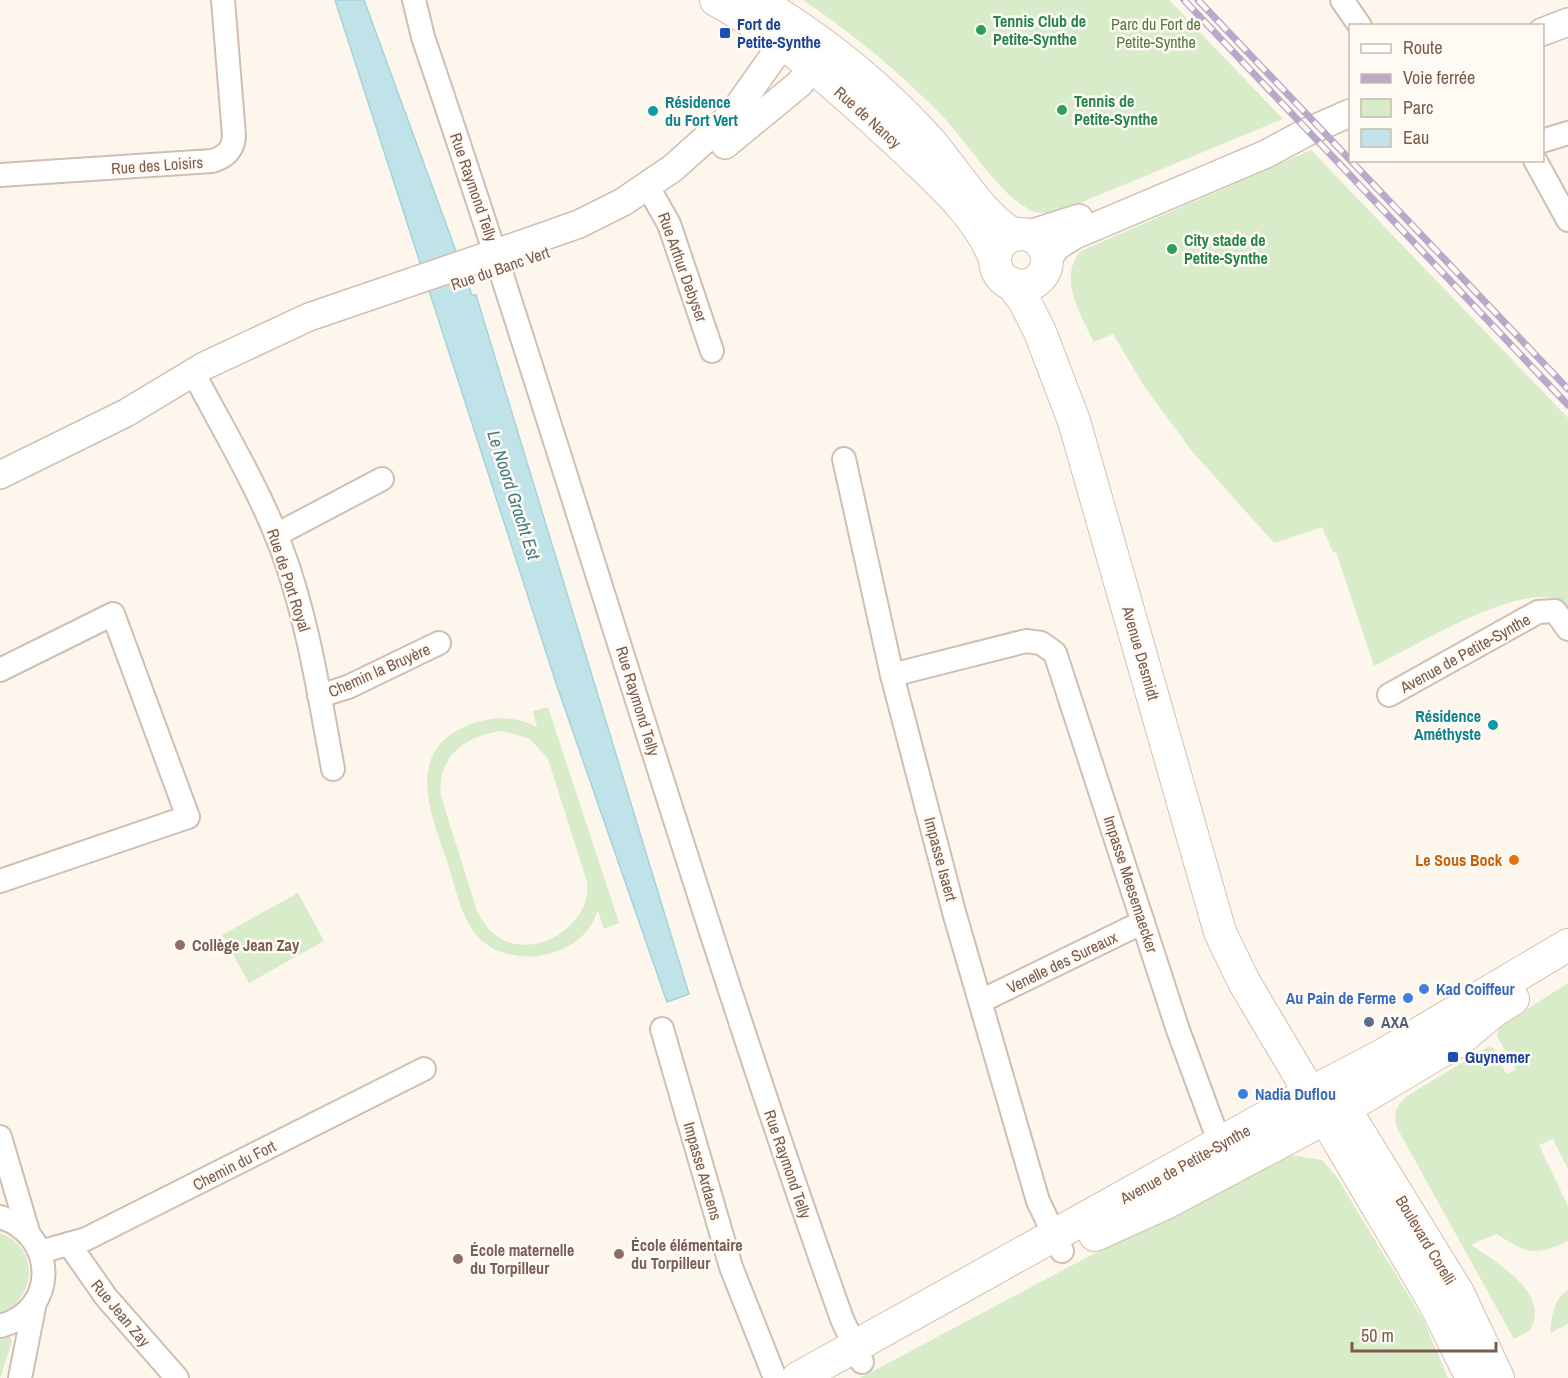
<svg xmlns="http://www.w3.org/2000/svg" width="1568" height="1378" viewBox="0 0 1568 1378" font-family="'Archivo Narrow',sans-serif">
  <style>
    .green { fill: #d8ecc9; fill-rule: evenodd }
    .water { fill: #bfe3e8; stroke: #a5d3da; stroke-width: 1.5 }
    .lines { fill: none; stroke-linecap: round; stroke-linejoin: round }
    .minor-casing { stroke: #d1beb0; stroke-width: 26 }
    .tertiary-casing { stroke: #d1beb0; stroke-width: 30 }
    .secondary-casing { stroke: #d6c0b0; stroke-width: 34 }
    .minor { stroke: #fff; stroke-width: 22 }
    .tertiary { stroke: #fff; stroke-width: 27 }
    .secondary { stroke: #fff; stroke-width: 32 }
    .rail-casing { stroke: #b9a8c9; stroke-width: 7 }
    .rail { stroke: #fffaf3; stroke-width: 4.5; stroke-dasharray: 14; stroke-linecap: butt }
    .leisure-dot { fill: #2e9e5b; stroke: #fffaf3; stroke-width: 2 }
    .transit-dot { fill: #1a4fb4; stroke: #fffaf3; stroke-width: 2 }
    .culture-dot { fill: #0f9aa8; stroke: #fffaf3; stroke-width: 2 }
    .food-dot { fill: #e8710a; stroke: #fffaf3; stroke-width: 2 }
    .education-dot { fill: #8d6e63; stroke: #fffaf3; stroke-width: 2 }
    .shop-dot { fill: #3f7fe0; stroke: #fffaf3; stroke-width: 2 }
    .service-dot { fill: #5c6f8a; stroke: #fffaf3; stroke-width: 2 }
    .labels { text-anchor: middle; dominant-baseline: central; stroke-width: 5; stroke-linejoin: round; paint-order: stroke }
    .leisure-label { font-size: 16px; font-weight: bold; fill: #27864d; stroke: #fffaf3; text-anchor: start }
    .transit-label { font-size: 16px; font-weight: bold; fill: #164399; stroke: #fffaf3; text-anchor: start }
    .park-label { font-size: 16px; fill: #537a41; stroke: #fffaf3 }
    .culture-label { font-size: 16px; font-weight: bold; fill: #0d838f; stroke: #fffaf3; text-anchor: start }
    .street-label { font-size: 16px; fill: #7a5c4d; stroke: #fffaf3 }
    .food-label { font-size: 16px; font-weight: bold; fill: #c56008; stroke: #fffaf3; text-anchor: end }
    .education-label { font-size: 16px; font-weight: bold; fill: #785e54; stroke: #fffaf3; text-anchor: start }
    .shop-label { font-size: 16px; font-weight: bold; fill: #366cbe; stroke: #fffaf3; text-anchor: start }
    .service-label { font-size: 16px; font-weight: bold; fill: #4e5e75; stroke: #fffaf3; text-anchor: start }
    .water-label { font-size: 18px; font-style: italic; fill: #437c86; stroke: #fffaf3 }
  </style>
  <rect width="100%" height="100%" fill="#fdf6ec"/>
  <g class="green">
    <path d="M803 0H1169L1283 119 1053 214C1046 213 1036 214 1030 210 998 193 971 147 946 120 903 75 855 35 803 0Z"/>
    <path d="M1311 150 1568 418V606C1534 571 1411 649 1374 666L1336 552H1333L1322 527 1274 543 1191 450 1144 386 1113 334 1094 342C1081 316 1057 277 1081 251Z"/>
    <path d="M548 707 619 923 604 929 598 911C595 917 592 925 587 931 561 962 504 966 477 936 461 917 455 887 448 864 431 814 402 750 471 724 494 716 516 716 537 727L533 711ZM503 731 530 739 548 759 587 882C593 926 530 964 494 934 486 928 482 919 477 911L441 796C437 756 466 735 503 731Z"/>
    <path d="M298 893 324 941 249 983 222 935Z"/>
    <path d="M1568 983V1169L1553 1139 1539 1145 1568 1206V1241C1533 1257 1528 1253 1496 1234L1471 1245C1495 1261 1554 1295 1529 1331L1514 1339 1397 1128C1393 1115 1396 1105 1407 1096L1488 1047 1494 1048 1506 1074 1516 1070 1497 1036 1499 1027Z"/>
    <path d="M1292 1155 1322 1160 1336 1176 1423 1319 1448 1378H860L1272 1159Z"/>
    <path d="M0 1233C40 1247 37 1298 0 1314Z"/>
    <path d="M1568 1290V1324L1550 1333C1552 1317 1553 1299 1568 1290Z"/>
    <path d="M10 1335 12 1342 0 1378V1336Z"/>
  </g>
  <path class="water" d="M335 0H364L472 295H476L689 994 667 1002 556 683Z"/>
  <g class="lines">
    <defs>
      <g id="minor">
        <path d="M414 0 423 37C568 463 691 896 842 1319L862 1362"/>
        <path d="M1342 0 1360 26"/>
        <path d="M1542 141 1568 133"/>
        <path d="M1535 160 1568 220"/>
        <path d="M0 175 212 161C226 157 233 150 234 136L223 0"/>
        <path d="M648 187 669 224 712 351"/>
        <path d="M193 372C223 429 258 487 281 547 308 619 319 694 333 769"/>
        <path d="M844 459 892 675 954 912 1038 1201 1062 1251"/>
        <path d="M276 535 382 479"/>
        <path d="M0 670 113 614 188 817 0 881"/>
        <path d="M892 675 1026 641 1041 643 1055 653 1178 1030 1220 1144"/>
        <path d="M1389 695 1538 612 1555 611 1568 629"/>
        <path d="M319 696 348 687 439 643"/>
        <path d="M981 1001 1143 922"/>
        <path d="M662 1029 731 1267 775 1378"/>
        <path d="M0 1137 29 1235"/>
        <path d="M0 1217C57 1234 59 1311 0 1326"/>
        <path d="M69 1244 106 1297 177 1378"/>
        <path d="M40 1252 86 1239 424 1069"/>
        <path d="M20 1378 35 1302"/>
      </g>
      <g id="tertiary">
        <path d="M1542 32 1568 22"/>
        <path d="M725 145 799 84 827 52"/>
        <path d="M1026 235 1079 218"/>
        <path d="M1047 259 1057 246 1075 235 1266 154 1307 132 1350 113"/>
        <path d="M0 475 126 413 204 366 309 317 525 243 579 224 623 202 673 168 732 115 795 26"/>
      </g>
      <g id="secondary">
        <path d="M716 0C787 39 847 95 906 150 940 183 978 215 995 259"/>
        <path d="M759 2C822 39 877 84 926 137 952 165 983 220 1015 235"/>
        <circle cx="1021" cy="260" r="26"/>
        <path d="M1011 283 1024 300 1040 332 1074 421 1220 932 1244 982 1433 1300 1472 1378"/>
        <path d="M1333 1090 1458 1293 1498 1378"/>
        <path d="M1095 1235 1166 1203 1361 1099 1458 1041 1494 1011 1513 999"/>
        <path d="M798 1378 1297 1100 1381 1056 1568 945"/>
      </g>
    </defs>
    <use href="#minor" class="minor-casing"/>
    <use href="#tertiary" class="tertiary-casing"/>
    <use href="#secondary" class="secondary-casing"/>
    <use href="#minor" class="minor"/>
    <use href="#tertiary" class="tertiary"/>
    <use href="#secondary" class="secondary"/>
    <defs>
      <g id="rail">
        <path d="M1184 0 1568 405"/>
        <path d="M1198 0 1568 389"/>
      </g>
    </defs>
    <use href="#rail" class="rail-casing"/>
    <use href="#rail" class="rail"/>
  </g>
  <g class="leisure-dot">
    <circle cx="981" cy="30" r="6"/>
    <circle cx="1062" cy="110" r="6"/>
    <circle cx="1172" cy="249" r="6"/>
  </g>
  <g class="transit-dot">
    <rect x="719" y="27" width="12" height="12" rx="3"/>
    <rect x="1447" y="1051" width="12" height="12" rx="3"/>
  </g>
  <g class="culture-dot">
    <circle cx="653" cy="111" r="6"/>
    <circle cx="1493" cy="725" r="6"/>
  </g>
  <circle class="food-dot" cx="1514" cy="860" r="6"/>
  <g class="education-dot">
    <circle cx="180" cy="945" r="6"/>
    <circle cx="619" cy="1254" r="6"/>
    <circle cx="458" cy="1259" r="6"/>
  </g>
  <g class="shop-dot">
    <circle cx="1424" cy="989" r="6"/>
    <circle cx="1408" cy="998" r="6"/>
    <circle cx="1243" cy="1094" r="6"/>
  </g>
  <circle class="service-dot" cx="1369" cy="1022" r="6"/>
  <g class="labels">
    <g class="leisure-label">
      <text x="993" y="21">Tennis Club de<tspan x="993" dy="18">Petite-Synthe</tspan></text>
      <text x="1074" y="101">Tennis de<tspan x="1074" dy="18">Petite-Synthe</tspan></text>
      <text x="1184" y="240">City stade de<tspan x="1184" dy="18">Petite-Synthe</tspan></text>
    </g>
    <g class="transit-label">
      <text x="737" y="24">Fort de<tspan x="737" dy="18">Petite-Synthe</tspan></text>
      <text x="1465" y="1057">Guynemer</text>
    </g>
    <g class="park-label">
      <text x="1156" y="24">Parc du Fort de<tspan x="1156" dy="18">Petite-Synthe</tspan></text>
    </g>
    <g class="culture-label">
      <text x="665" y="102">Résidence<tspan x="665" dy="18">du Fort Vert</tspan></text>
      <text x="1481" y="716" text-anchor="end">Résidence<tspan x="1481" dy="18">Améthyste</tspan></text>
    </g>
    <g class="street-label">
      <text transform="translate(868 117) rotate(42)">Rue de Nancy</text>
      <text transform="translate(157 165) rotate(-4)">Rue des Loisirs</text>
      <text transform="translate(474 187) rotate(71)">Rue Raymond Telly</text>
      <text transform="translate(683 267) rotate(70)">Rue Arthur Debyser</text>
      <text transform="translate(500 268) rotate(-19)">Rue du Banc Vert</text>
      <text transform="translate(289 580) rotate(72)">Rue de Port Royal</text>
      <text transform="translate(1141 653) rotate(74)">Avenue Desmidt</text>
      <text transform="translate(1465 653) rotate(-29)">Avenue de Petite-Synthe</text>
      <text transform="translate(379 670) rotate(-24)">Chemin la Bruyère</text>
      <text transform="translate(638 701) rotate(73)">Rue Raymond Telly</text>
      <text transform="translate(941 859) rotate(75)">Impasse Isaert</text>
      <text transform="translate(1131 884) rotate(72)">Impasse Meesemaecker</text>
      <text transform="translate(1062 962) rotate(-26)">Venelle des Sureaux</text>
      <text transform="translate(788 1164) rotate(71)">Rue Raymond Telly</text>
      <text transform="translate(1185 1164) rotate(-29)">Avenue de Petite-Synthe</text>
      <text transform="translate(234 1165) rotate(-27)">Chemin du Fort</text>
      <text transform="translate(703 1171) rotate(74)">Impasse Ardaens</text>
      <text transform="translate(1426 1240) rotate(59)">Boulevard Corelli</text>
      <text transform="translate(121 1313) rotate(50)">Rue Jean Zay</text>
    </g>
    <g class="food-label">
      <text x="1502" y="860">Le Sous Bock</text>
    </g>
    <g class="education-label">
      <text x="192" y="945">Collège Jean Zay</text>
      <text x="631" y="1245">École élémentaire<tspan x="631" dy="18">du Torpilleur</tspan></text>
      <text x="470" y="1250">École maternelle<tspan x="470" dy="18">du Torpilleur</tspan></text>
    </g>
    <g class="shop-label">
      <text x="1436" y="989">Kad Coiffeur</text>
      <text x="1396" y="998" text-anchor="end">Au Pain de Ferme</text>
      <text x="1255" y="1094">Nadia Duflou</text>
    </g>
    <g class="service-label">
      <text x="1381" y="1022">AXA</text>
    </g>
    <g class="water-label">
      <text transform="translate(514 495) rotate(72)">Le Noord Gracht Est</text>
    </g>
  </g>
  <rect x="1349" y="24" width="195" height="138" fill="#fffaf3" stroke="#cabbb1" stroke-width="1.5"/>
  <rect x="1361" y="44" width="30" height="9" fill="#ffffff" stroke="#cabbb1" stroke-width="1.5"/>
  <text x="1403" y="54" font-size="18" fill="#7a5c4d">Route</text>
  <rect x="1361" y="74" width="30" height="9" fill="#b9a8c9" stroke="#cabbb1" stroke-width="1.5"/>
  <text x="1403" y="84" font-size="18" fill="#7a5c4d">Voie ferrée</text>
  <rect x="1361" y="99" width="30" height="18" fill="#d8ecc9" stroke="#cabbb1" stroke-width="1.5"/>
  <text x="1403" y="114" font-size="18" fill="#7a5c4d">Parc</text>
  <rect x="1361" y="129" width="30" height="18" fill="#bfe3e8" stroke="#cabbb1" stroke-width="1.5"/>
  <text x="1403" y="144" font-size="18" fill="#7a5c4d">Eau</text>
  <path d="M1352 1342v9h144v-9" fill="none" stroke="#7a5c4d" stroke-width="3"/>
  <text x="1361" y="1342" font-size="18" fill="#7a5c4d" stroke="#fffaf3" stroke-width="4.5" paint-order="stroke">50 m</text>
</svg>
